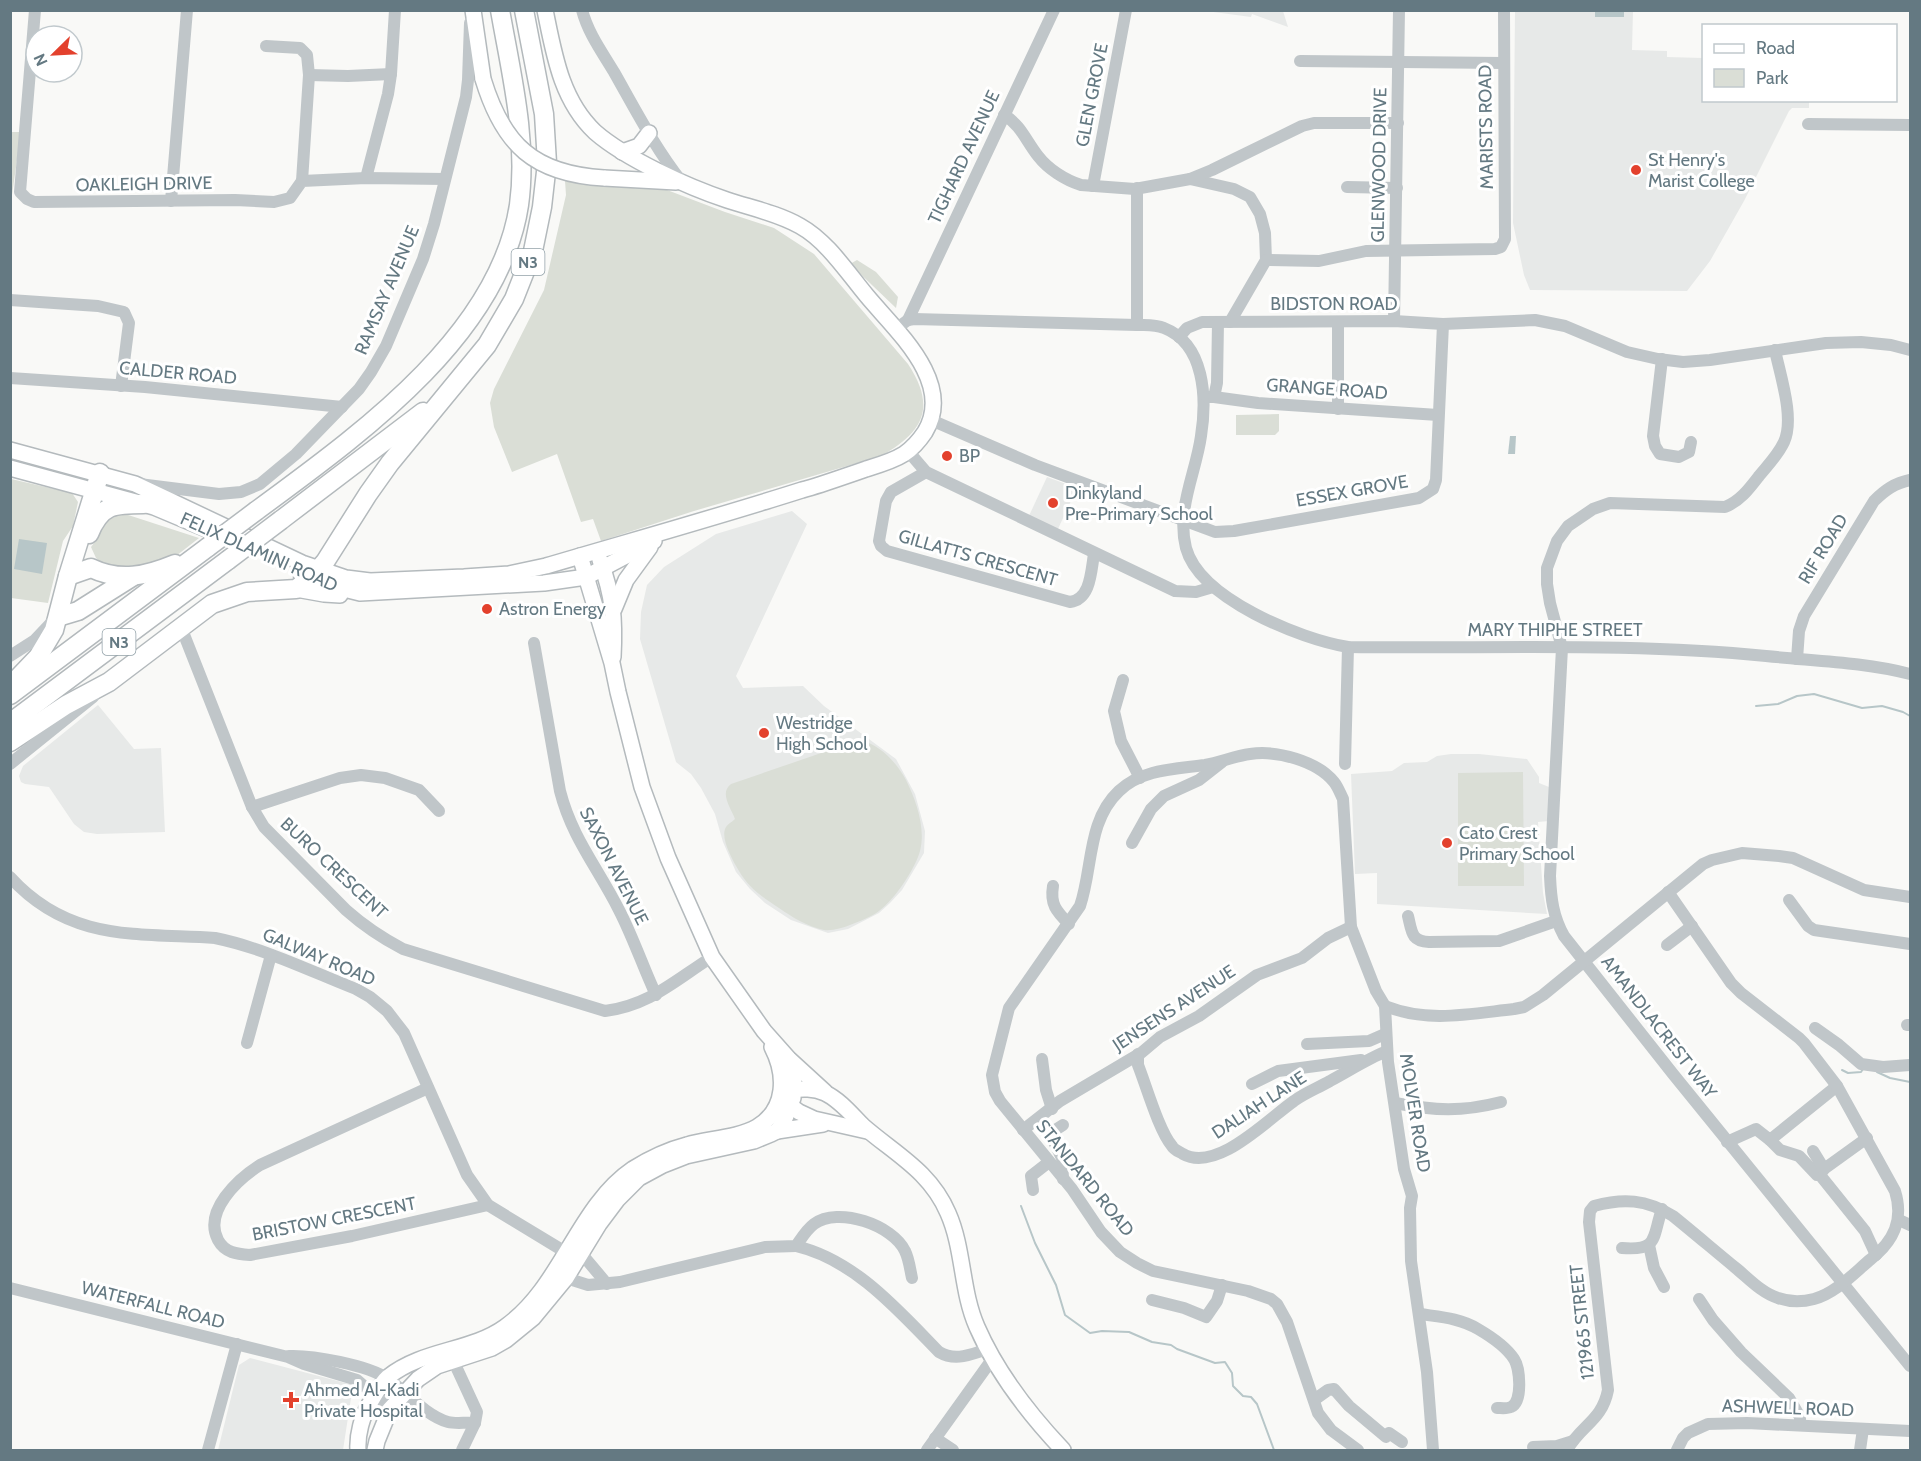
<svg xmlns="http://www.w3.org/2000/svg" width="1921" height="1461" viewBox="0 0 1921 1461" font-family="Cabin,sans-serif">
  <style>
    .built { fill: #e7e9e8 }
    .green { fill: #daded6 }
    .water { fill: #b7c6c8 }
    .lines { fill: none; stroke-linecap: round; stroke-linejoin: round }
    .stream { stroke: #b7c6c8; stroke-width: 2 }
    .major-casing { stroke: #b4babd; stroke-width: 18 }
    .highway-casing { stroke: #b3b9bc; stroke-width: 21 }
    .minor { stroke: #c0c6c9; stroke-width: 12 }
    .major { stroke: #fff; stroke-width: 15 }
    .highway { stroke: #fff; stroke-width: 18 }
    .major-bridge-casing { stroke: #b4babd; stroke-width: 18; stroke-linecap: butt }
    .highway-bridge-casing { stroke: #b3b9bc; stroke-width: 21; stroke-linecap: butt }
    .major-bridge { stroke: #fff; stroke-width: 15 }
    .highway-bridge { stroke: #fff; stroke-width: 18 }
    .poi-dot { fill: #e3412d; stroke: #fff; stroke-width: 2 }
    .labels { text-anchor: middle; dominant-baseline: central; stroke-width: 6; stroke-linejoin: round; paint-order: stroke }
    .shield { fill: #fff; stroke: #92a1a8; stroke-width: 1.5 }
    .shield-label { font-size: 16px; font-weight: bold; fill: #647982 }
    .street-label { font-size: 18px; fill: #647982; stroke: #fff }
    .poi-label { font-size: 18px; fill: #647982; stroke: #fff; text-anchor: start }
  </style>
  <rect width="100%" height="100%" fill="#f9f9f7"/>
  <g class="built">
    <path d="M1206 11H1283L1288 27 1252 14 1251 17Z"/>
    <path d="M1515 11H1633L1632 50 1667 51V57L1703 58 1704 100 1809 101V108H1792L1789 111 1744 201 1710 261 1687 291 1530 290 1524 275 1513 223Z"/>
    <path d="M1047 477 1077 488 1057 531 1028 518Z"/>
    <path d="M792 511 807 524 736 676 743 688 803 686 824 706 896 759 915 794 925 831 924 853 902 890 890 903 879 913 848 929 828 933 791 920 765 903 750 889 736 872 723 842 715 814 701 788 691 774 676 762 640 639 641 612 647 585 664 567 716 534Z"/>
    <path d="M98 705 134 749 161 748 165 832 97 834 84 832 74 824 49 787 25 784 21 782 19 776 23 766Z"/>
    <path d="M1451 754H1479L1527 759 1539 777V783L1549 787V821L1538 822 1543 893 1547 914 1377 904V873L1355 874 1351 774 1392 771 1404 763 1427 762 1437 756Z"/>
    <path d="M250 1358 353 1385 343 1450H218L239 1365Z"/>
  </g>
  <g class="green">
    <path d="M10 132H21L12 195H11Z"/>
    <path d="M565 181 592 186 631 184 667 190 725 212 774 228 814 254 908 364C937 408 923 432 881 456L694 511 601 541 593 519 581 522 557 454 512 472 494 427 490 403 494 389 544 290 566 195Z"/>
    <path d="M857 260 876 272 898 297 896 308 850 264Z"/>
    <path d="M1279 414V431L1275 435H1236V415Z"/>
    <path d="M11 479 72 493 78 502 73 526 63 541 48 603 11 598Z"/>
    <path d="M119 512 199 538 176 556 131 571 103 564 96 558 91 547 98 538 104 520Z"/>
    <path d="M859 740C880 744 896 762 906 780 916 800 926 828 920 851 915 869 895 899 879 911 871 917 860 921 850 925 842 928 833 931 824 930 808 927 792 917 779 908 762 897 749 888 739 871 733 861 721 840 725 829 727 824 732 822 735 819 731 808 719 793 731 784Z"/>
    <path d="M1523 772 1524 886H1458V773Z"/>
  </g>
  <g class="water">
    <rect x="1595" y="11" width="29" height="6"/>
    <path d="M1510 436H1516L1515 454H1508Z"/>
    <path d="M19 539 47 543 42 574 14 569Z"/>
  </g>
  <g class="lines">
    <g class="stream">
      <path d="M1756 706 1778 704 1797 696 1814 694 1862 708 1882 706 1903 712 1910 716"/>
      <path d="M1842 1070 1848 1073 1861 1072 1863 1069"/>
      <path d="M1877 1072 1890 1078 1910 1082"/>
      <path d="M1021 1206 1035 1243 1056 1285 1065 1315 1090 1333 1102 1331 1129 1332 1152 1342 1171 1345 1177 1349 1215 1363 1225 1362 1232 1373 1233 1386 1243 1396 1251 1397 1257 1404 1274 1450"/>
    </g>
    <defs>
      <g id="major">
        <path d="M473 10 483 79"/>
        <path d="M622 152 639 146 649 133"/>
        <path d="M604 178 676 182"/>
        <path d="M10 450 135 484 302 563 346 578 370 581 464 577 509 574 546 566C631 541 717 517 802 490 824 484 845 476 866 469 879 465 893 461 904 454 913 448 919 441 925 432 955 382 896 331 867 296 847 272 827 241 800 226 777 213 751 208 727 200 688 187 626 159 595 132 561 100 554 54 545 10"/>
        <path d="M10 468 154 507 223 536"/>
        <path d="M600 560C613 596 615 618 613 657"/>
        <path d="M301 574 328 585 360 593 544 583 586 577 654 541"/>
        <path d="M296 589 324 594 340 595"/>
        <path d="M614 609 626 580 650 547"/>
        <path d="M790 1060 825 1092"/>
        <path d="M785 1090C799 1089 812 1087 825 1093 840 1100 852 1115 863 1126 895 1154 930 1171 948 1213 964 1249 961 1291 977 1327 997 1373 1029 1414 1063 1450"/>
        <path d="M784 1101 799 1112 814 1119 867 1131"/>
        <path d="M777 1131 823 1124"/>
        <path d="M358 1450C357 1435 362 1416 370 1403 375 1394 381 1383 388 1377 423 1349 470 1352 505 1327 562 1287 577 1207 633 1169 649 1159 668 1150 687 1145 707 1139 738 1138 757 1127 787 1109 786 1074 772 1047"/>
        <path d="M375 1450 377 1441 390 1409 418 1379 437 1366 492 1348 506 1340 533 1318 566 1278 599 1224 617 1200 639 1178 663 1165 686 1156 754 1141 771 1134 777 1131 784 1121 793 1098 794 1074 788 1058 764 1031 712 957 668 858 642 787 618 692 612 663 580 556"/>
      </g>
      <g id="highway">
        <path d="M256 511C356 437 499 337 519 205 528 140 511 73 500 10"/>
        <path d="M281 520 423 412"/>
        <path d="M89 534C101 504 114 504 144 504"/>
        <path d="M68 576 91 568C120 582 146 576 175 564"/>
        <path d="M58 617 78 611 132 577"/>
        <path d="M16 680 38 657 54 630 68 576 100 473"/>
        <path d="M10 695 208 547"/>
        <path d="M10 723 228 560"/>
        <path d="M10 742 66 705 109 682 212 604 247 592 296 589 311 578 325 562 368 494 390 463 487 345 514 299 533 251 542 207 547 163 544 114 524 10"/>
      </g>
    </defs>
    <use href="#major" class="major-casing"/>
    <use href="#highway" class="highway-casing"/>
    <g class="minor">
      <path d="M35 10 20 192 27 199 34 202 235 200 274 202 290 198 302 181 366 178 445 179"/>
      <path d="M582 10C588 33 602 52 614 72 635 109 655 148 682 182"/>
      <path d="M266 46 300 48 307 55 309 75 302 181"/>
      <path d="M1300 61 1503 63"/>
      <path d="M309 75 348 76 391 74"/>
      <path d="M1004 115C1021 125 1026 141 1038 156 1048 169 1065 180 1081 185L1135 189 1190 179 1234 189 1250 197 1260 214 1265 233 1266 260 1230 322"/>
      <path d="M1808 124 1910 125"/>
      <path d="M366 178 388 94 391 74 395 10"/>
      <path d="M1190 179 1212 170 1302 126 1314 123H1398"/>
      <path d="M1093 186 1126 10"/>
      <path d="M1347 187 1397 188"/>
      <path d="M171 201 187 10"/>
      <path d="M1266 260 1319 261 1366 251 1495 249 1501 247 1505 239 1504 10"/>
      <path d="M10 300 98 306 124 312 129 323 121 386"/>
      <path d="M908 320 1054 10"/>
      <path d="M1394 321 1399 10"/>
      <path d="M1137 325V188"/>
      <path d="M897 328 908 320 914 319 1137 325C1146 325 1155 324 1164 328 1205 344 1207 398 1201 436 1196 473 1176 509 1186 548 1200 599 1300 639 1348 647 1487 649 1627 642 1766 656 1814 661 1864 662 1910 674"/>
      <path d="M1179 337 1187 328 1202 322 1394 321 1443 324 1535 320 1565 326 1627 352 1658 359 1683 362 1710 360 1826 343 1861 342 1891 345 1910 350"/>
      <path d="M1775 350C1780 375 1795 418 1784 442 1778 455 1768 465 1759 476 1749 489 1740 501 1725 507L1610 503 1593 509 1568 526 1557 541 1547 568V584L1550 603 1562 648 1550 876C1551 899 1553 916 1564 936L1673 1074 1910 1366"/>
      <path d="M1662 359 1653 436 1655 446 1660 454 1679 457 1689 452 1691 442"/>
      <path d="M10 378 145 387 342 407"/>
      <path d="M1207 397H1214L1217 383 1218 322"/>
      <path d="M1214 397 1258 403 1438 415"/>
      <path d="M1338 409V322"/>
      <path d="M931 420 1035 465 1215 532 1234 531 1419 498 1433 489 1436 480 1443 324"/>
      <path d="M908 451 926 472 1175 591 1196 592 1213 587"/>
      <path d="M926 472 891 492 886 501 879 541 881 546 887 551 1070 602C1091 599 1091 571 1094 554"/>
      <path d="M139 484 219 494 241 492 260 484 296 454 359 389 371 372 386 346 423 259 434 224 466 97 468 80 470 23"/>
      <path d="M181 627 252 807 264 827 346 910C364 926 382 938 403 949L605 1011C650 1005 674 981 712 957"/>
      <path d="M534 643 560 791C572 838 598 868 619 910 633 937 643 967 656 995"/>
      <path d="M10 656 35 640 53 621"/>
      <path d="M1797 659 1799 631 1804 616 1874 501C1885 490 1895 483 1910 480"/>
      <path d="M1123 680 1114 711 1121 741 1140 778"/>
      <path d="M10 764 93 697"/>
      <path d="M1345 764 1348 647"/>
      <path d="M252 807 340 778 361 775 385 778 419 790 439 811"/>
      <path d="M1132 843 1151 809 1164 796 1199 780 1222 762"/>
      <path d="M10 877C69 942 136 933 215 938 264 948 310 971 356 989L370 997 387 1011 404 1033 467 1175 488 1205 567 1253"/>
      <path d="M1053 886C1050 904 1056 911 1069 924"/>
      <path d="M1789 900 1808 926 1814 930 1910 944"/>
      <path d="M1408 916C1412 932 1411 941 1429 942L1499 941 1556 921"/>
      <path d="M1667 945 1692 926"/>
      <path d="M1385 1006C1428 1023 1469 1014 1514 1009L1524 1007 1543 995 1703 864 1712 860 1742 853 1779 856 1793 858 1864 890 1910 897"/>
      <path d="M1907 1025H1910"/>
      <path d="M1815 1028 1839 1045 1861 1064 1883 1067 1910 1065"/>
      <path d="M247 1043 271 955"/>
      <path d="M1307 1044 1369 1041 1385 1034"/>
      <path d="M1138 1054V1065C1146 1085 1159 1131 1172 1146 1174 1150 1180 1152 1183 1154 1217 1173 1268 1119 1294 1101 1305 1093 1318 1088 1330 1081 1349 1071 1367 1059 1387 1051"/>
      <path d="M1042 1059 1046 1090 1052 1109"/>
      <path d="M1252 1084 1278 1071 1361 1060"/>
      <path d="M428 1088 260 1165C238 1179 203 1211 218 1240 225 1253 237 1254 250 1255L352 1236 488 1205"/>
      <path d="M1395 1103C1435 1111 1462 1112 1501 1102"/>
      <path d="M1063 1125 1052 1132 1051 1136 1062 1158 1063 1179"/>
      <path d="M1023 1130 1060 1101 1141 1053 1160 1037 1199 1016 1257 975 1302 958 1328 938 1351 927"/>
      <path d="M1867 1138 1824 1169 1820 1175 1865 1231 1876 1255"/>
      <path d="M1770 1140 1780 1150 1799 1156 1817 1175H1820"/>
      <path d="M1727 1142 1756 1129 1770 1140 1837 1086"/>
      <path d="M1813 1151 1824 1169"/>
      <path d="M1033 1190 1031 1176 1049 1162"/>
      <path d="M1899 1220 1910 1225"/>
      <path d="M1649 1245 1654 1268 1664 1287"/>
      <path d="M796 1246C855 1260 898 1310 939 1352 956 1362 971 1354 988 1349"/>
      <path d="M1622 1248C1659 1251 1652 1238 1662 1209"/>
      <path d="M581 1253 607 1284"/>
      <path d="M566 1278 588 1285 620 1282 765 1247 796 1246C801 1239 806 1230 814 1224 838 1206 893 1225 905 1251 909 1259 910 1269 912 1278"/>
      <path d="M10 1288 288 1357 304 1364 357 1380 390 1409"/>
      <path d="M1699 1299 1713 1320 1741 1352 1789 1398 1800 1417V1425"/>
      <path d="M1152 1300 1184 1308 1206 1317 1217 1301 1222 1285"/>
      <path d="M1420 1314C1440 1317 1460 1318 1478 1329 1490 1336 1507 1348 1514 1359 1520 1368 1523 1402 1511 1407 1507 1409 1501 1408 1497 1408"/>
      <path d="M289 1356C312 1355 368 1365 388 1379 405 1391 426 1416 448 1422 456 1424 466 1422 475 1423"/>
      <path d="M453 1360 477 1412 475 1423 462 1450"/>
      <path d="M1314 1400 1328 1390 1334 1389 1349 1406 1386 1437 1389 1433 1402 1442"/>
      <path d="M935 1438 953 1450"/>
      <path d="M1533 1447 1557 1446 1573 1441"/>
      <path d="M208 1450 237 1344"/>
      <path d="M927 1450 993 1358"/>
      <path d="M1358 1450 1331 1430 1318 1413 1287 1322 1277 1304 1271 1299 1248 1291 1153 1271 1137 1263 1120 1252 1101 1232 1072 1189 1000 1101 995 1092 992 1075 1009 1008 1080 906C1093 868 1087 821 1119 791 1142 769 1176 769 1205 765 1221 762 1235 756 1250 754 1277 750 1317 761 1334 782 1338 787 1340 793 1343 799L1351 927 1376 991 1385 1006 1388 1062 1404 1169 1412 1196 1410 1208 1411 1261 1427 1372 1433 1450"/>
      <path d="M1567 1450C1581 1425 1602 1421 1608 1390L1589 1222 1590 1211 1594 1206C1623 1198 1646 1199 1673 1216 1694 1233 1715 1251 1737 1269 1749 1279 1762 1293 1778 1298 1789 1302 1803 1302 1814 1299 1836 1293 1854 1273 1871 1259 1894 1241 1904 1220 1895 1191L1837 1086 1804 1043 1799 1038 1741 993 1731 983 1668 892"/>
      <path d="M1677 1450 1683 1438 1688 1433 1708 1424 1747 1423 1910 1431"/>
      <path d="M1860 1450 1863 1429"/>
    </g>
    <use href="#major" class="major"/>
    <use href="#highway" class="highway"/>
    <defs>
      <path id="major-bridge" d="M483 79C503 145 534 174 604 178"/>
      <g id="highway-bridge">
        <path d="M208 547 256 511"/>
        <path d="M228 560 281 520"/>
      </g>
    </defs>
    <use href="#major-bridge" class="major-bridge-casing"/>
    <use href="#highway-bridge" class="highway-bridge-casing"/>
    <use href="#major-bridge" class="major-bridge"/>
    <use href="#highway-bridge" class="highway-bridge"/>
  </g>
  <g class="poi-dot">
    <circle cx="1636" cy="170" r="6"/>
    <circle cx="947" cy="456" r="6"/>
    <circle cx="1053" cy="503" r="6"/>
    <circle cx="487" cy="609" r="6"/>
    <circle cx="764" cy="733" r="6"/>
    <circle cx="1447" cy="843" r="6"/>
    <path d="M288 1391h6v6h6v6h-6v6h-6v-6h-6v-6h6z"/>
  </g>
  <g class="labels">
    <g class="shield">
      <rect x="511.5" y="249" width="33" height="26" rx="4.5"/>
      <rect x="102.5" y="629" width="33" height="26" rx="4.5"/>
    </g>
    <g class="shield-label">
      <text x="528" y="262">N3</text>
      <text x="119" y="642">N3</text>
    </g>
    <g class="street-label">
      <text transform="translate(1092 95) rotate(-79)">GLEN GROVE</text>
      <text transform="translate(1486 127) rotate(-91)">MARISTS ROAD</text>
      <text transform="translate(964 157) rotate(-65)">TIGHARD AVENUE</text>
      <text transform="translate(1379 165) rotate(-89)">GLENWOOD DRIVE</text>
      <text transform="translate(144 184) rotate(-1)">OAKLEIGH DRIVE</text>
      <text transform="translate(387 290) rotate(-67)">RAMSAY AVENUE</text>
      <text x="1334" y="304">BIDSTON ROAD</text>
      <text transform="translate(178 373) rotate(5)">CALDER ROAD</text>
      <text transform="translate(1327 389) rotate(4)">GRANGE ROAD</text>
      <text transform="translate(1352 491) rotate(-10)">ESSEX GROVE</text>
      <text transform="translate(1823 549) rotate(-59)">RIF ROAD</text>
      <text transform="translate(259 552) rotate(24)">FELIX DLAMINI ROAD</text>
      <text transform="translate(978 558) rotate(16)">GILLATTS CRESCENT</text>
      <text x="1555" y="630">MARY THIPHE STREET</text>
      <text transform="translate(614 866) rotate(63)">SAXON AVENUE</text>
      <text transform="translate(334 868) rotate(43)">BURO CRESCENT</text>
      <text transform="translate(319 957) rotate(23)">GALWAY ROAD</text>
      <text transform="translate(1174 1008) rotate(-33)">JENSENS AVENUE</text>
      <text transform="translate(1659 1027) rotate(52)">AMANDLACREST WAY</text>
      <text transform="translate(1259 1105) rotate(-33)">DALIAH LANE</text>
      <text transform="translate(1415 1113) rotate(81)">MOLVER ROAD</text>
      <text transform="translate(1085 1178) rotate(51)">STANDARD ROAD</text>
      <text transform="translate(334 1219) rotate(-11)">BRISTOW CRESCENT</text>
      <text transform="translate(153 1305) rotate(14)">WATERFALL ROAD</text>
      <text transform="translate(1582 1322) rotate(-96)">121965 STREET</text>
      <text transform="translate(1788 1408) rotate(2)">ASHWELL ROAD</text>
    </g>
    <g class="poi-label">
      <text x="1648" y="160">St Henry's<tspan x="1648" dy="21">Marist College</tspan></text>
      <text x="959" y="456">BP</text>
      <text x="1065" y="493">Dinkyland<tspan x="1065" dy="21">Pre-Primary School</tspan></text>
      <text x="499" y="609">Astron Energy</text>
      <text x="776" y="723">Westridge<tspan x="776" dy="21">High School</tspan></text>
      <text x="1459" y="833">Cato Crest<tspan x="1459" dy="21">Primary School</tspan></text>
      <text x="304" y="1390">Ahmed Al-Kadi<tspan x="304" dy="21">Private Hospital</tspan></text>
    </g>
  </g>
  <rect width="1921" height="1461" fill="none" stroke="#647982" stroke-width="24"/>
  <rect x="1702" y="24" width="195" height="78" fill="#ffffff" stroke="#c1c9cd" stroke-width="1.5"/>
  <rect x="1714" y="44" width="30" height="9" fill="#ffffff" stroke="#c1c9cd" stroke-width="1.5"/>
  <text x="1756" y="54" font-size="18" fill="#647982">Road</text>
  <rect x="1714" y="69" width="30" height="18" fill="#daded6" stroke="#c1c9cd" stroke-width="1.5"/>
  <text x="1756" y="84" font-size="18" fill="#647982">Park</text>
  <g transform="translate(54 54) rotate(246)"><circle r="28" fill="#ffffff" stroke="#c1c9cd" stroke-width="1.5"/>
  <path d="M0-4.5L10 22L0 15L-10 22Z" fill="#e3412d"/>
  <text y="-9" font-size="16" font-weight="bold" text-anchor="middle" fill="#647982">N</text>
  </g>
</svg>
